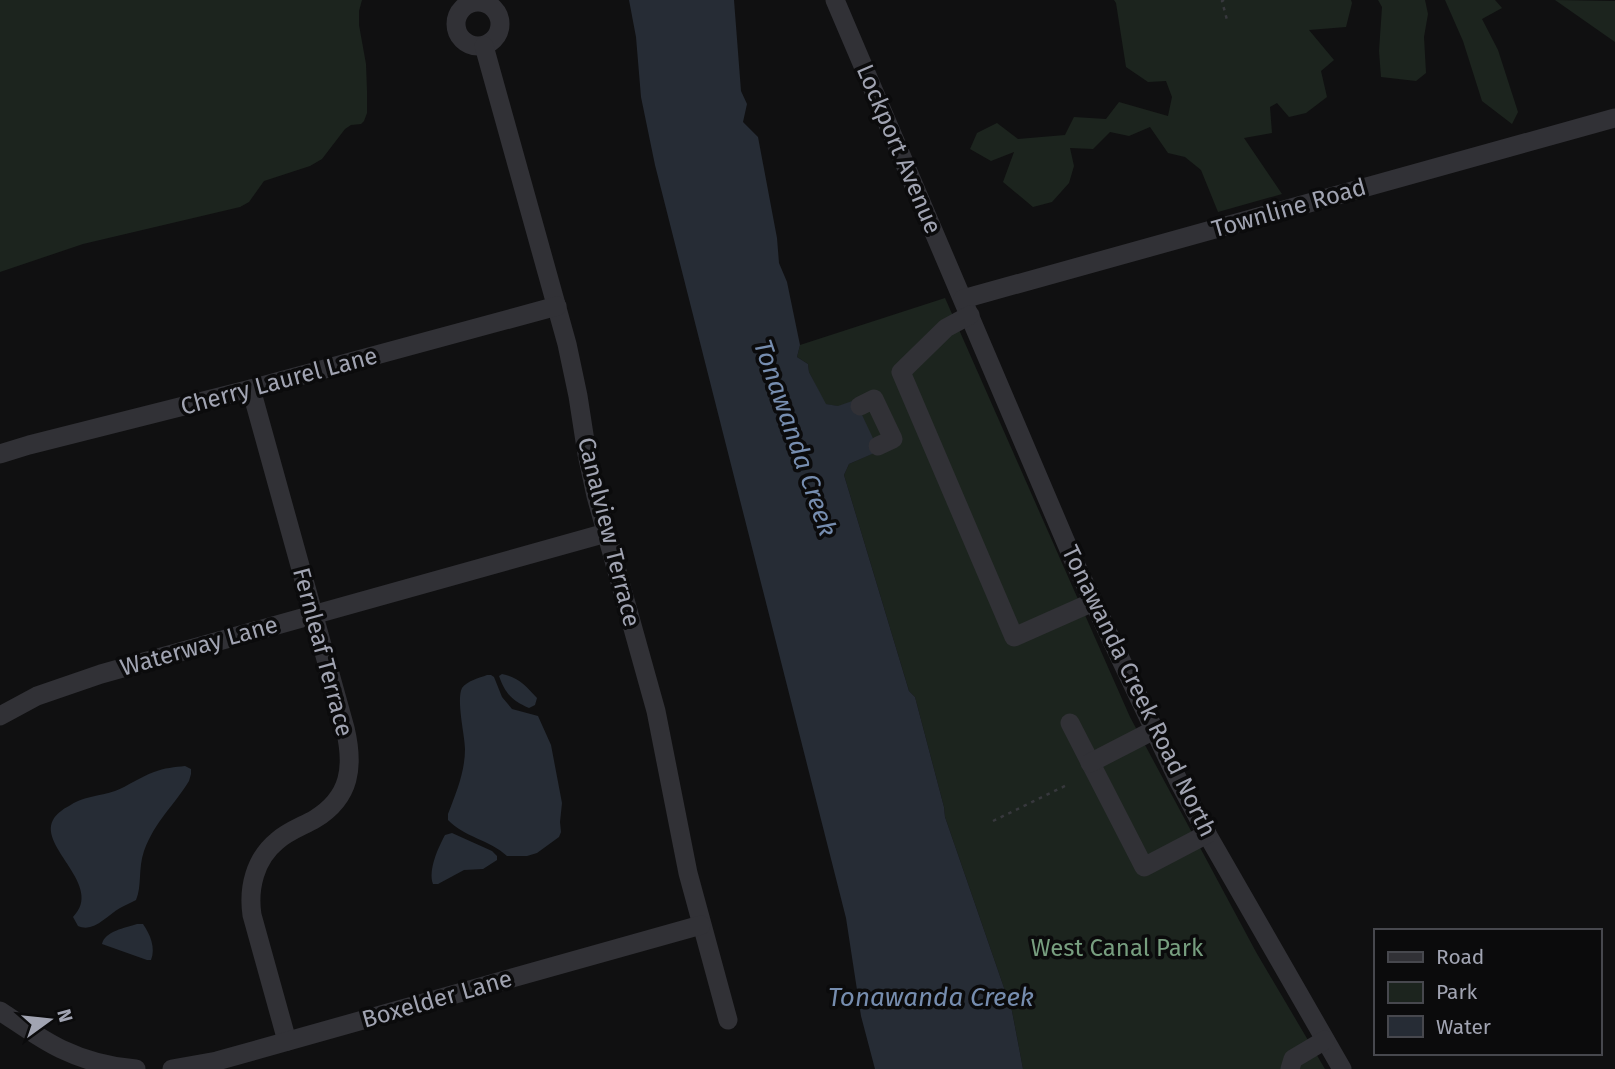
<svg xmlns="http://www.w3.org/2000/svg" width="1615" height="1069" viewBox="0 0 1615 1069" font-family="'Fira Sans',sans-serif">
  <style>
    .green { fill: #1c241e }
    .water { fill: #262c35 }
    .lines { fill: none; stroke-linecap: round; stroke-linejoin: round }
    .path { stroke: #37383d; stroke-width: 2.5; stroke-dasharray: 3.5 5; stroke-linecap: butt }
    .minor { stroke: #313136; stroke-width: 19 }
    .labels { text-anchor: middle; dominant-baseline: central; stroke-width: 7; stroke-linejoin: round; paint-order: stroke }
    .street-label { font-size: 24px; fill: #a1a4b2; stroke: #0b0b0c }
    .park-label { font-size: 24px; fill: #779e7f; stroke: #0b0b0c }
    .water-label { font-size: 26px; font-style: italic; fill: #768daf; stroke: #0b0b0c }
  </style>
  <rect width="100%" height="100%" fill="#101011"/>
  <g class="green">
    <path d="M0 0H362L359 11V25L366 64 367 91V113L364 121 361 124 351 125 345 129 322 159 310 166 264 181 249 202 240 207 83 244 0 272Z"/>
    <path d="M1114 0H1351L1352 3 1346 27 1309 30 1334 60 1321 71 1327 97 1306 113 1289 117 1277 103 1270 107 1272 133 1244 138 1282 194 1218 212 1201 170 1185 157 1168 153 1150 127 1129 136 1110 132 1093 149 1070 148 1074 166 1069 183 1052 202 1033 207 1003 182 1014 152 991 161 970 149 977 133 997 123 1018 139 1065 135 1074 117 1106 119 1119 102 1168 116 1172 97 1166 81 1148 82 1126 67 1116 3Z"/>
    <path d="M1378 0H1425L1428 14 1424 37 1426 73 1416 81 1381 77 1379 51 1382 7Z"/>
    <path d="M1445 0H1495L1502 8 1482 19 1498 50 1518 112 1512 124 1482 101 1463 41Z"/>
    <path d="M1555 0 1615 1V42Z"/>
    <path d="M945 298 1130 717 1256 952 1325 1069H1023L1012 1011 945 817 944 807 915 697 909 691 844 475 849 464 878 451 837 406 825 404 809 372 808 364 797 357 800 345Z"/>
  </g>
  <g class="water">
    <path d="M629 0H734L741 91 747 104 743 122 758 137 777 238 779 263 787 282 800 345 797 357 808 364 809 372 826 404 838 406 855 400 879 451 849 464 844 475 909 691 915 697 944 807 945 817 1012 1011 1023 1069H875L861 1016 846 918 655 165 641 97 636 37Z"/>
    <path d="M502 674C518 677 526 686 537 698L535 705 529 708C512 701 505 693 499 676Z"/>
    <path d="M487 675H491L494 677 502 697 512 709 538 716 551 745 562 803 560 822 561 832 559 837 537 853 527 856H507C490 840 464 837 448 820V814C456 793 465 772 465 749 465 736 456 700 462 688 467 681 479 678 487 675Z"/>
    <path d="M185 766 191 769V774L189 781C173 807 155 821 144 851 138 868 142 887 136 900 131 903 125 905 120 908 106 916 94 933 78 926L73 917C105 886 38 847 53 820 56 814 63 809 69 806 81 797 100 796 115 791 128 786 140 777 154 772 164 768 175 767 185 766Z"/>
    <path d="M452 833 492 851 497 856V860L483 869 464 870 438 884H433C428 870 438 848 445 835Z"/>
    <path d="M137 924H143C150 934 156 948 151 960H147L102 944C105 931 125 928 137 924Z"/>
  </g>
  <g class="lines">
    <g class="path">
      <path d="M1224 0 1222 1 1227 20"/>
      <path d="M993 821 1069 784"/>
    </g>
    <g class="minor">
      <path d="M835 0 1073 559 1179 782 1207 834 1342 1069"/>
      <circle cx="478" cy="24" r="22"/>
      <path d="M484 46 567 344 578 396 587 454 596 496 656 711 688 873 728 1020"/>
      <path d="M963 299 1615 118"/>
      <path d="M970 315 946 328 901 372 1014 637 1093 602"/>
      <path d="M251 389 345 728C354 766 351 797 315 819 303 826 288 831 277 841 255 859 248 888 252 915L287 1041"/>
      <path d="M860 406 874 399 893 439 878 446"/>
      <path d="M0 454 29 445 251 389 557 306"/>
      <path d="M0 716 37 696 101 674 606 533"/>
      <path d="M1070 723 1144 867 1207 834"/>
      <path d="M1090 763 1154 730"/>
      <path d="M0 1011C20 1024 40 1039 61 1049 84 1060 111 1067 136 1069"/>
      <path d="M172 1069 217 1061 701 925"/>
      <path d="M1290 1069 1293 1059 1325 1040"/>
    </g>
  </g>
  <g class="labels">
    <g class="street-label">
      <text transform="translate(899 149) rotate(67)">Lockport Avenue</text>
      <text transform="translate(1289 208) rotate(-16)">Townline Road</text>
      <text transform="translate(279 381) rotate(-15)">Cherry Laurel Lane</text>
      <text transform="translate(609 532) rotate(76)">Canalview Terrace</text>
      <text transform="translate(199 646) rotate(-16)">Waterway Lane</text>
      <text transform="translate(323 652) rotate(75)">Fernleaf Terrace</text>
      <text transform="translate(1139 691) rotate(64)">Tonawanda Creek Road North</text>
      <text transform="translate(437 999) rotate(-16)">Boxelder Lane</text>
    </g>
    <g class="park-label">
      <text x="1117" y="948">West Canal Park</text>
    </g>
    <g class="water-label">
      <text transform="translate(795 438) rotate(71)">Tonawanda Creek</text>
      <text x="931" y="997">Tonawanda Creek</text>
    </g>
  </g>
  <rect x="1374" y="929" width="228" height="126" fill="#0b0b0c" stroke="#47484e" stroke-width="2"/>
  <rect x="1388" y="952" width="35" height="10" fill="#313136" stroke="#47484e" stroke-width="2"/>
  <text x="1436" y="964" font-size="21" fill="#a1a4b2">Road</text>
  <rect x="1388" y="982" width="35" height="21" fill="#1c241e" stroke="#47484e" stroke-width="2"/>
  <text x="1436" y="999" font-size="21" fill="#a1a4b2">Park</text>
  <rect x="1388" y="1016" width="35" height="21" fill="#262c35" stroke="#47484e" stroke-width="2"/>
  <text x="1436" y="1034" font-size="21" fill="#a1a4b2">Water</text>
  <g transform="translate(49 1020) rotate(75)" stroke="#0b0b0c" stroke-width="5" paint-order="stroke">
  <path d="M0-5L12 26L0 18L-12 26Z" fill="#a1a4b2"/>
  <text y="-10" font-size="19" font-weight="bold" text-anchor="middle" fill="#a1a4b2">N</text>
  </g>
</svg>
